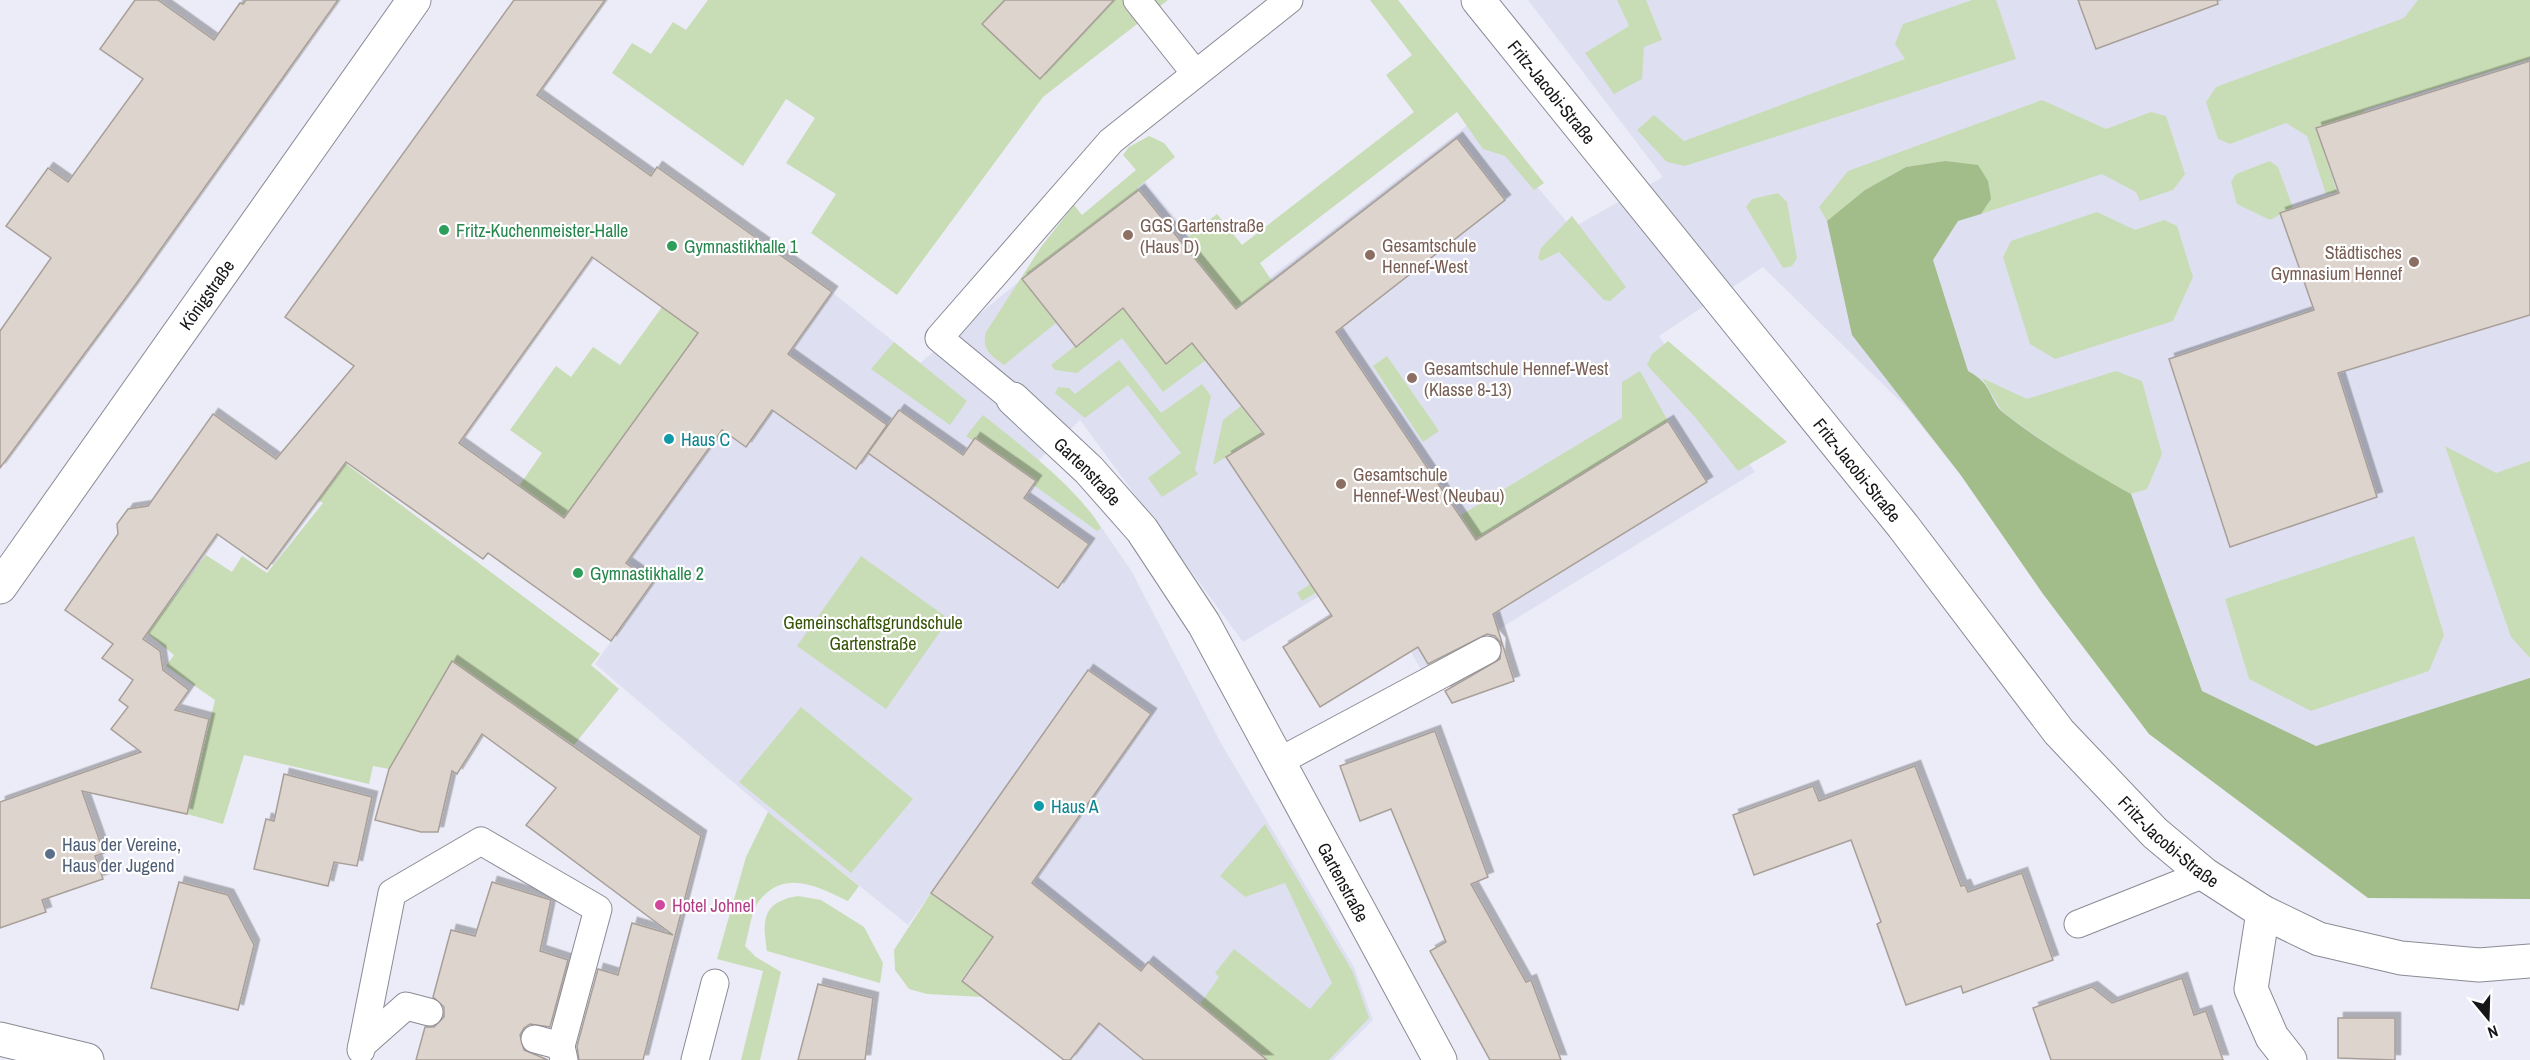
<svg xmlns="http://www.w3.org/2000/svg" width="2530" height="1060" viewBox="0 0 2530 1060" font-family="'Archivo Narrow',sans-serif">
  <style>
    .built { fill: #dee0f1 }
    .green { fill: #c8ddb5 }
    .forest { fill: #a2bc8a }
    .building { fill: #ddd4cd; stroke: #a89f99; stroke-width: 1.5; fill-rule: evenodd; filter: url(#shadow) }
    .lines { fill: none; stroke-linecap: round; stroke-linejoin: round }
    .service-casing { stroke: #8a8b95; stroke-width: 29 }
    .minor-casing { stroke: #8a8b95; stroke-width: 35 }
    .secondary-casing { stroke: #8a8b95; stroke-width: 35 }
    .service { stroke: #fff; stroke-width: 27 }
    .minor { stroke: #fff; stroke-width: 33 }
    .secondary { stroke: #fff; stroke-width: 33 }
    .leisure-dot { fill: #2e9e5b; stroke: #fff; stroke-width: 2 }
    .education-dot { fill: #8d6e63; stroke: #fff; stroke-width: 2 }
    .culture-dot { fill: #0f9aa8; stroke: #fff; stroke-width: 2 }
    .service-dot { fill: #5c6f8a; stroke: #fff; stroke-width: 2 }
    .hotel-dot { fill: #d1479c; stroke: #fff; stroke-width: 2 }
    .labels { text-anchor: middle; dominant-baseline: central; stroke-width: 4.5; stroke-linejoin: round; paint-order: stroke }
    .street-label { font-size: 18px; fill: #161619; stroke: #fff }
    .education-label { font-size: 18px; fill: #785e54; stroke: #fff; text-anchor: start }
    .leisure-label { font-size: 18px; fill: #27864d; stroke: #fff; text-anchor: start }
    .culture-label { font-size: 18px; fill: #0d838f; stroke: #fff; text-anchor: start }
    .park-label { font-size: 18px; fill: #355306; stroke: #fff }
    .service-label { font-size: 18px; fill: #4e5e75; stroke: #fff; text-anchor: start }
    .hotel-label { font-size: 18px; fill: #b23c85; stroke: #fff; text-anchor: start }
  </style>
  <defs>
    <filter id="shadow"><feDropShadow dx="5.5" dy="-5.5" stdDeviation="0" flood-color="#0004"/></filter>
  </defs>
  <rect width="100%" height="100%" fill="#ebecf7"/>
  <path class="built" d="M1528 0H2530V897L2154 717 1907 408 1763 267 1659 336 1755 472 1424 675 1364 569 1243 642 1080 420 1038 461 1093 515 1132 572 1222 745 1354 967 1373 1020 1333 1060H1063L961 980 993 937 931 893 908 925 768 812 595 664 653 582 551 511 751 235 832 292 920 363 1143 179 1243 298 1478 117 1572 228 1663 177Z"/>
  <g class="green">
    <path d="M708 0H1168L1043 97 897 295 811 233 836 194 786 163 815 118 786 99 743 166 612 73 632 43 651 54 673 22 686 30Z"/>
    <path d="M1370 0H1398L1544 183 1534 190 1505 156 1483 149 1457 112 1260 263 1272 281 1229 314 1212 280 1182 242 1217 214 1242 245 1414 112 1386 75 1412 55Z"/>
    <path d="M1617 0H1646L1662 40 1644 47 1642 79 1614 94 1585 53 1629 26Z"/>
    <path d="M1972 0H1996L2016 59 1685 166 1667 162 1637 130 1654 115 1684 141 1905 59 1895 44 1903 24Z"/>
    <path d="M2418 0H2530V59L2364 110 2371 134 2324 153 2337 192 2326 194 2307 136 2286 123 2230 144 2218 139 2206 102 2216 87 2404 18Z"/>
    <path d="M2042 100 2106 129 2151 112 2166 116 2185 174 2173 190 2140 201 2136 192 2102 174 1981 214 1991 199 1945 161 1906 167 1865 190 1827 221 1819 207 1848 171Z"/>
    <path d="M1149 136 1164 143 1175 157 1137 188 1139 190 1023 279 1056 323 1004 365C991 356 981 349 986 332L1041 247 1074 205 1082 215 1136 170 1123 155 1129 147Z"/>
    <path d="M2270 161 2278 167 2293 208 2270 220 2237 204 2231 182 2236 174Z"/>
    <path d="M1778 193 1787 202 1797 258 1792 266 1783 268 1746 207 1752 199Z"/>
    <path d="M2097 212 2135 230 2164 220 2177 226 2193 277 2173 321 2055 359 2030 344 2003 257 2011 241Z"/>
    <path d="M1572 216 1626 287 1610 301 1604 300 1559 252 1541 261 1538 258 1541 248Z"/>
    <path d="M662 307 698 333 564 518 519 486 542 453 510 430 556 366 571 377 593 347 620 365Z"/>
    <path d="M1123 308 1166 364 1192 343 1206 360 1163 392 1122 338 1077 373 1055 370 1051 365Z"/>
    <path d="M1668 341 1787 442 1738 471 1695 417 1647 365 1652 354Z"/>
    <path d="M894 342 967 401 950 425 871 369Z"/>
    <path d="M1387 356 1439 431 1423 442 1373 366Z"/>
    <path d="M1119 360 1161 413 1202 384 1211 396 1195 470 1198 474 1162 497 1148 478 1181 453 1128 385 1085 418 1055 393 1058 387 1069 388 1075 394Z"/>
    <path d="M1640 371 1668 421 1429 569 1413 544 1622 418V382Z"/>
    <path d="M2116 371 2142 381 2162 454 2147 489 2131 494 2079 466 2003 413 1982 378 2027 399Z"/>
    <path d="M1241 406 1263 435 1213 465 1223 420Z"/>
    <path d="M983 415C1020 445 1077 487 1101 528L1097 531 966 436Z"/>
    <path d="M2445 446 2496 473 2530 461V658L2511 637Z"/>
    <path d="M333 454 600 654 591 665 619 689 574 745 452 661 389 769 373 766 369 784 244 755 223 824 187 814 215 700 166 666 174 655 147 633 206 555 232 572 242 556 267 573 323 503 303 491Z"/>
    <path d="M2414 536 2444 635 2429 671 2311 711 2249 679 2225 599Z"/>
    <path d="M1369 545 1376 556 1302 601 1297 593Z"/>
    <path d="M861 556 949 619 886 709 797 646Z"/>
    <path d="M801 707 913 799 851 873 739 782Z"/>
    <path d="M768 812 859 886 848 901C818 887 785 868 759 901 751 911 749 933 745 946L756 957 781 972 760 1060H741L763 971 717 959 746 857Z"/>
    <path d="M1265 824 1353 972 1369 1018 1329 1060H1267L1200 1004 1219 977 1215 973 1234 949 1310 1009 1332 983 1285 883 1245 897 1220 876Z"/>
    <path d="M931 893 993 937 961 980 983 997 927 994 909 989 895 970 894 950Z"/>
    <path d="M798 896 821 900 864 927 883 963 880 983 767 951C762 920 762 902 798 896Z"/>
  </g>
  <path class="forest" d="M1945 161 1978 165 1988 181 1991 199 1981 214 1958 221 1933 260 1968 371C1995 385 1988 402 2006 415 2045 445 2088 470 2131 494L2202 691 2316 746 2530 678V899L2368 898 2149 734 2043 594 1960 474 1852 335 1827 221 1865 190 1906 167Z"/>
  <g class="building">
    <path d="M135 0H158L214 40 240 3 243 4 246 0H338L133 288 0 468V331L51 258 6 226 48 168 68 182 143 79 100 49Z"/>
    <path d="M514 0H605L537 95 651 176 657 167 832 292 788 354 887 425 856 469 772 410 746 447 722 430 626 563 653 582 611 641 488 553 483 559 346 462 267 569 217 534 143 639 160 651 163 670 189 690 175 710 209 719 187 814 82 791 104 853 95 856 103 879 42 900 46 912 0 928V802L141 752 111 729 128 707 119 700 133 680 102 658 113 644 65 610 118 534 117 524 128 509 148 506 213 414 276 459 354 366 285 317ZM592 257 698 333 564 518 459 443Z"/>
    <path d="M1005 0H1114L1040 79 982 24Z"/>
    <path d="M2078 0H2217L2218 4 2096 49Z"/>
    <path d="M2530 61V315L2338 373 2377 497 2230 547 2169 359 2314 310 2280 213 2339 193 2316 128Z"/>
    <path d="M1457 138 1505 200 1336 332 1476 540 1668 421 1707 482 1493 614 1514 681 1452 703 1445 691 1500 659 1501 643 1495 636 1487 634 1428 664 1418 647 1320 707 1283 647 1332 616 1226 457 1264 434 1192 343 1166 364 1123 308 1076 347 1022 279 1139 190 1236 309Z"/>
    <path d="M899 410 963 455 975 438 1036 481 1024 498 1089 544 1058 588 868 453Z"/>
    <path d="M452 661 701 836 643 1060H579L577 1046 598 969 618 975 632 923 673 935 526 825 556 788 482 734 457 774 452 771 438 832H421L375 820 389 769Z"/>
    <path d="M1088 670 1151 714 1032 883 1141 971 1148 962 1267 1060H1144L1099 1023 1070 1060H1064L962 981 993 937 931 893Z"/>
    <path d="M1435 731 1488 877 1471 884 1526 982 1531 980 1561 1060H1490L1430 951 1446 942 1391 809 1360 821 1340 766Z"/>
    <path d="M1915 766 1961 886 1965 885 1968 892 2022 873 2053 960 1963 993 1961 986 1906 1005 1877 924 1881 922 1851 840 1754 875 1733 815 1813 786 1819 801Z"/>
    <path d="M284 774 372 797 357 866 334 862 328 886 254 869 266 819 274 821Z"/>
    <path d="M179 882 228 895 254 945 238 1010 151 988Z"/>
    <path d="M492 882 551 900 540 951 568 960 550 1027 530 1024 524 1028 520 1035 524 1050 548 1060H416L425 1027H434L444 1017V1007L433 997 451 930 475 936Z"/>
    <path d="M2182 978 2194 1015 2206 1011 2223 1060H2051L2033 1008 2092 987 2112 1003Z"/>
    <path d="M818 984 873 998 865 1060H798Z"/>
    <path d="M2338 1018H2395V1060L2338 1058Z"/>
  </g>
  <g class="lines">
    <defs>
      <g id="service">
        <path d="M1137 0 1195 73"/>
        <path d="M1013 399 939 338 1111 141 1289 0"/>
        <path d="M1278 762 1487 650"/>
        <path d="M2078 924 2204 874"/>
        <path d="M535 1039 561 1046"/>
        <path d="M362 1045 392 893 481 841 598 909 561 1046 564 1060"/>
        <path d="M361 1050 362 1045 406 1006 429 1012"/>
        <path d="M695 1060 715 983"/>
      </g>
      <g id="minor">
        <path id="s1" d="M1478 0 1903 526 2059 732 2155 833 2204 874 2263 912 2319 939 2401 958 2479 965 2530 961"/>
        <path id="s2" d="M1013 399 1089 470 1142 530 1204 624 1440 1060"/>
        <path id="s3" d="M0 587 414 0"/>
        <path d="M2263 912 2251 989 2272 1037 2290 1060"/>
      </g>
      <path id="secondary" d="M0 1039 87 1060"/>
    </defs>
    <use href="#service" class="service-casing"/>
    <use href="#minor" class="minor-casing"/>
    <use href="#secondary" class="secondary-casing"/>
    <use href="#service" class="service"/>
    <use href="#minor" class="minor"/>
    <use href="#secondary" class="secondary"/>
  </g>
  <g class="leisure-dot">
    <circle cx="444" cy="230" r="6"/>
    <circle cx="672" cy="246" r="6"/>
    <circle cx="578" cy="573" r="6"/>
  </g>
  <g class="education-dot">
    <circle cx="1128" cy="235" r="6"/>
    <circle cx="1370" cy="255" r="6"/>
    <circle cx="2414" cy="262" r="6"/>
    <circle cx="1412" cy="378" r="6"/>
    <circle cx="1341" cy="484" r="6"/>
  </g>
  <g class="culture-dot">
    <circle cx="669" cy="439" r="6"/>
    <circle cx="1039" cy="806" r="6"/>
  </g>
  <circle class="service-dot" cx="50" cy="854" r="6"/>
  <circle class="hotel-dot" cx="660" cy="905" r="6"/>
  <g class="labels">
    <g class="street-label">
      <text stroke="none"><textPath href="#s1" startOffset="118">Fritz-Jacobi-Straße</textPath></text>
      <text stroke="none"><textPath href="#s3" startOffset="358">Königstraße</textPath></text>
      <text stroke="none"><textPath href="#s1" startOffset="604">Fritz-Jacobi-Straße</textPath></text>
      <text stroke="none"><textPath href="#s2" startOffset="104">Gartenstraße</textPath></text>
      <text stroke="none"><textPath href="#s1" startOffset="1090">Fritz-Jacobi-Straße</textPath></text>
      <text stroke="none"><textPath href="#s2" startOffset="590">Gartenstraße</textPath></text>
    </g>
    <g class="education-label">
      <text x="1140" y="225">GGS Gartenstraße<tspan x="1140" dy="21">(Haus D)</tspan></text>
      <text x="1382" y="245">Gesamtschule<tspan x="1382" dy="21">Hennef-West</tspan></text>
      <text x="2402" y="252" text-anchor="end">Städtisches<tspan x="2402" dy="21">Gymnasium Hennef</tspan></text>
      <text x="1424" y="368">Gesamtschule Hennef-West<tspan x="1424" dy="21">(Klasse 8-13)</tspan></text>
      <text x="1353" y="474">Gesamtschule<tspan x="1353" dy="21">Hennef-West (Neubau)</tspan></text>
    </g>
    <g class="leisure-label">
      <text x="456" y="230">Fritz-Kuchenmeister-Halle</text>
      <text x="684" y="246">Gymnastikhalle 1</text>
      <text x="590" y="573">Gymnastikhalle 2</text>
    </g>
    <g class="culture-label">
      <text x="681" y="439">Haus C</text>
      <text x="1051" y="806">Haus A</text>
    </g>
    <g class="park-label">
      <text x="873" y="622">Gemeinschaftsgrundschule<tspan x="873" dy="21">Gartenstraße</tspan></text>
    </g>
    <g class="service-label">
      <text x="62" y="844">Haus der Vereine,<tspan x="62" dy="21">Haus der Jugend</tspan></text>
    </g>
    <g class="hotel-label">
      <text x="672" y="905">Hotel Johnel</text>
    </g>
  </g>
  <g transform="translate(2488 1018) rotate(161)" stroke="#ffffff" stroke-width="4.5" paint-order="stroke">
  <path d="M0-4.5L10 22L0 15L-10 22Z" fill="#161619"/>
  <text y="-9" font-size="16" font-weight="bold" text-anchor="middle" fill="#161619">N</text>
  </g>
</svg>
